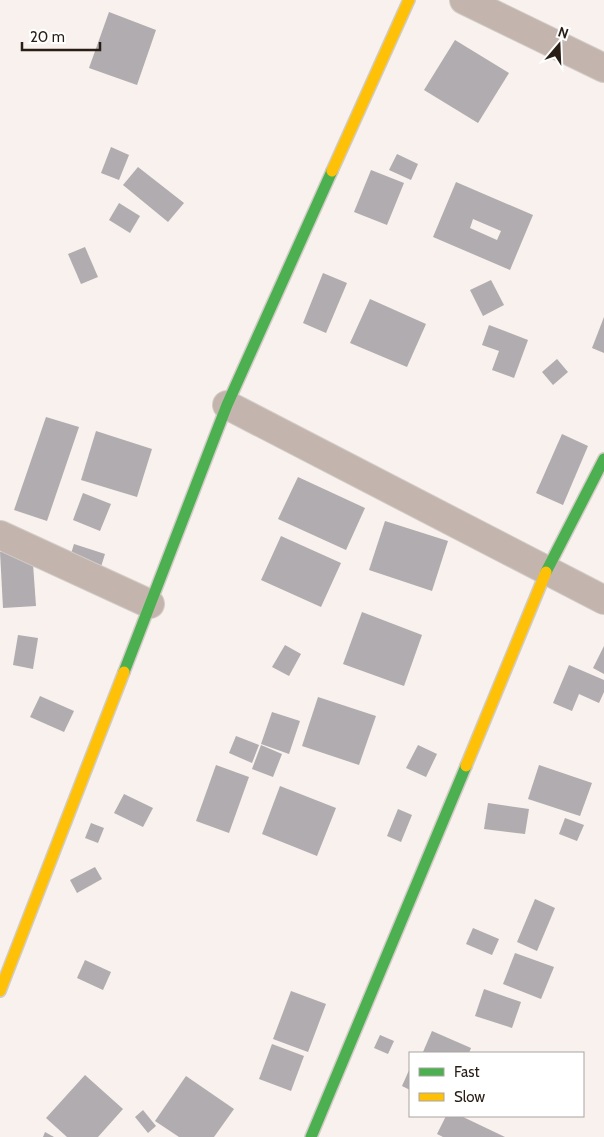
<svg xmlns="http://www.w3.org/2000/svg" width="604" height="1137" viewBox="0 0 604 1137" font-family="Cabin,sans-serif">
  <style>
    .building { fill: #b0acaf; fill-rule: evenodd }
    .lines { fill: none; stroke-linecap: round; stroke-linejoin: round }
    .street-casing { stroke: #d2ccc7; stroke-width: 30 }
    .fast-casing { stroke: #d2ccc7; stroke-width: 14 }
    .slow-casing { stroke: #d2ccc7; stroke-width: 14 }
    .street { stroke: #c4b4ae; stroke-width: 28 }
    .fast { stroke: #4caf50; stroke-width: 11 }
    .slow { stroke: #ffc107; stroke-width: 11 }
  </style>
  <rect width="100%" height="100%" fill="#f8f1ed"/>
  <g class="building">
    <path d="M109 12 156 30 137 85 89 68Z"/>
    <path d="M455 40 509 73 478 123 424 90Z"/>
    <path d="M111 147 129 155 119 180 101 173Z"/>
    <path d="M397 154 418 164 411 180 389 170Z"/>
    <path d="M138 167 184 203 168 222 123 185Z"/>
    <path d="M371 170 404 183 387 225 354 212Z"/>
    <path d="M456 182 533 215 510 270 433 237ZM473 219 501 231 497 240 470 228Z"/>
    <path d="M119 203 140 216 130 233 109 220Z"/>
    <path d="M85 247 98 277 81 284 68 254Z"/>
    <path d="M323 273 347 283 326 333 303 323Z"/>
    <path d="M491 280 504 305 483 316 470 290Z"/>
    <path d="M370 299 426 324 407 367 350 343Z"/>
    <path d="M604 317V353L592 348Z"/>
    <path d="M489 325 528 340 514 378 492 370 499 351 482 345Z"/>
    <path d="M557 359 568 372 553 385 542 372Z"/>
    <path d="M46 417 79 427 47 521 14 510Z"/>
    <path d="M96 431 152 449 137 497 81 480Z"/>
    <path d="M562 434 588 446 563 505 536 493Z"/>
    <path d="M298 477 365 508 346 550 278 519Z"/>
    <path d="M83 493 111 504 100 531 73 520Z"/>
    <path d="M385 521 448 541 432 591 369 570Z"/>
    <path d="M281 536 341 563 321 607 261 580Z"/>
    <path d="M74 544 105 554 100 570 69 560Z"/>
    <path d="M32 550 36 606 3 608 0 552Z"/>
    <path d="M362 612 422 635 404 686 343 664Z"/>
    <path d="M18 635 38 638 33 669 13 665Z"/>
    <path d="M285 645 301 654 289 676 272 667Z"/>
    <path d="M604 646V674L593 668Z"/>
    <path d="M569 665 604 680V692L599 703 579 694 572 711 553 703Z"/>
    <path d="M40 696 74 711 64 732 30 717Z"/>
    <path d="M318 697 376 716 359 765 302 746Z"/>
    <path d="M272 712 300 721 289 754 261 744Z"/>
    <path d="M236 736 259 745 252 763 229 753Z"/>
    <path d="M261 745 282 754 273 777 252 769Z"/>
    <path d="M418 745 437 754 426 777 406 768Z"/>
    <path d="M216 765 249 777 229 833 196 821Z"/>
    <path d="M539 765 592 783 580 816 528 799Z"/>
    <path d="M280 786 336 808 317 856 262 834Z"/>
    <path d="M124 794 153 808 143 827 114 813Z"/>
    <path d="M488 803 529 809 525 834 484 829Z"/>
    <path d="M398 809 412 815 401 842 387 836Z"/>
    <path d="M565 818 584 825 577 841 559 834Z"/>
    <path d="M91 823 104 828 98 843 85 838Z"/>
    <path d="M95 867 102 879 77 893 70 880Z"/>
    <path d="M535 899 555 908 537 951 517 942Z"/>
    <path d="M473 928 499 939 492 955 466 944Z"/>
    <path d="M515 953 554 967 541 999 503 984Z"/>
    <path d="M85 960 111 972 103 990 77 978Z"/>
    <path d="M484 989 521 1002 512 1028 475 1016Z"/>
    <path d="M291 991 326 1004 308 1052 273 1039Z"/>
    <path d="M432 1031 471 1048 469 1053H427L423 1052Z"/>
    <path d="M380 1035 394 1041 388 1054 374 1048Z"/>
    <path d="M272 1044 304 1056 291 1091 259 1079Z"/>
    <path d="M410 1068V1090L402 1086Z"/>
    <path d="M85 1075 123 1109 98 1137H67L46 1118Z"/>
    <path d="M186 1076 234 1109 214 1137H179L155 1121Z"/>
    <path d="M143 1110 156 1126 148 1133 135 1117Z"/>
    <path d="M446 1116H461L505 1137H443L437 1134Z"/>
    <path d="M45 1132 54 1137H43Z"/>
  </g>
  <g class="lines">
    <defs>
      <g id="street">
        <path d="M464 0 604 68"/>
        <path d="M227 405 604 600"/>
        <path d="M0 535 150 604"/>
      </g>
      <g id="fast">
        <path d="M546 572 604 459"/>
        <path d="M124 672 227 405 332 171"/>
        <path d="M311 1137 466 766"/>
      </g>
      <g id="slow">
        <path d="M332 171 409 0"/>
        <path d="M466 766 546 572"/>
        <path d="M0 991 124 672"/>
      </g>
    </defs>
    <use href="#street" class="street-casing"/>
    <use href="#fast" class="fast-casing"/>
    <use href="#slow" class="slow-casing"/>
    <use href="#street" class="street"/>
    <use href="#fast" class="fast"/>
    <use href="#slow" class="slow"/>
  </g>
  <rect x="409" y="1052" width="175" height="65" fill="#ffffff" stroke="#a9a5a2"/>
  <rect x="419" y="1068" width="25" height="8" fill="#4caf50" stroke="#a9a5a2"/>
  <text x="454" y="1077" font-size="15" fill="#291e16">Fast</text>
  <rect x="419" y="1093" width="25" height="8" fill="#ffc107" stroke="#a9a5a2"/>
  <text x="454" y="1102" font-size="15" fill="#291e16">Slow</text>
  <g transform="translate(559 45) rotate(19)" stroke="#ffffff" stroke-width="4" paint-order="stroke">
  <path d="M0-4L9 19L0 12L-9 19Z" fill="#291e16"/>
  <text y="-8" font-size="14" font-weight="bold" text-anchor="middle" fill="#291e16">N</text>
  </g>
  <path d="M22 42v8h78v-8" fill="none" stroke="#291e16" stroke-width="2.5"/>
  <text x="30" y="42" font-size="15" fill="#291e16" stroke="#ffffff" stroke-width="4" paint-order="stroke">20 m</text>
</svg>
